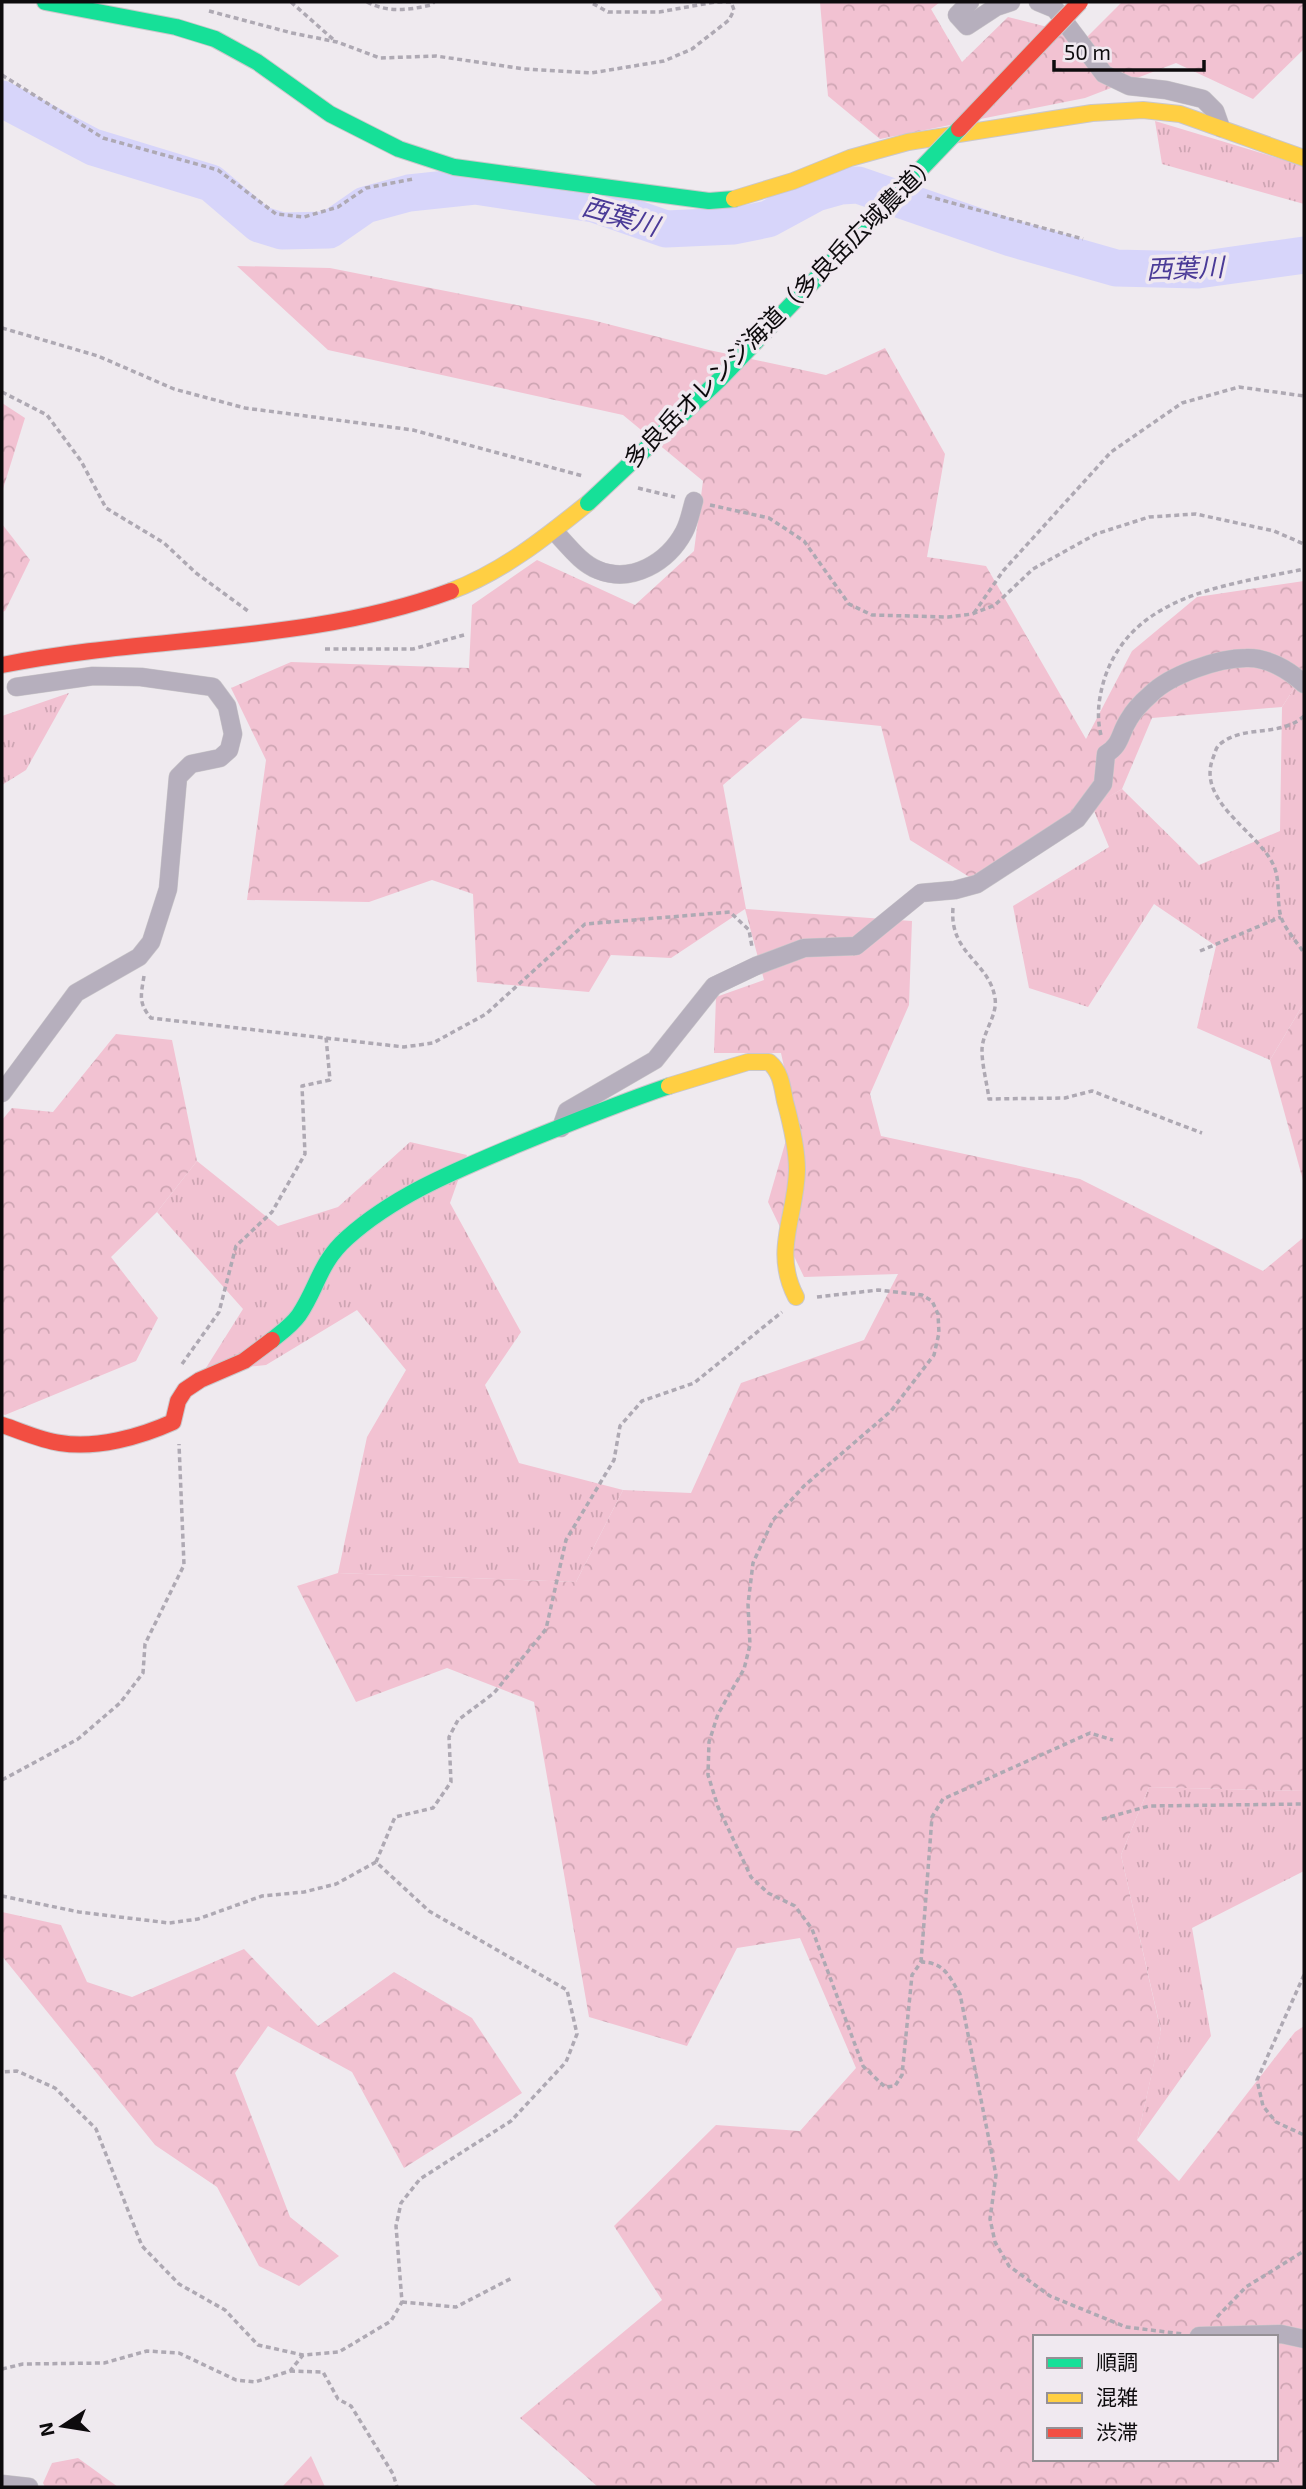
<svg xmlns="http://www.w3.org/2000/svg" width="1306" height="2489" viewBox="0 0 1306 2489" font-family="'Exo 2','Noto Sans JP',sans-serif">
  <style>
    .grass { fill: url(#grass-tufts) }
    .forest { fill: url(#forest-crowns); fill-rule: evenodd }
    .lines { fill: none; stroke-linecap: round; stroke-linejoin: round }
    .river { stroke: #d7d5fa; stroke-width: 37 }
    .street-casing { stroke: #cac7ca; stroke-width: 19 }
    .fast-casing { stroke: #cac7ca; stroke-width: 18 }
    .slow-casing { stroke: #cac7ca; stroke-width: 18 }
    .jam-casing { stroke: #cac7ca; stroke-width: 18 }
    .path { stroke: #aea9b3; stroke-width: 3.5; stroke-dasharray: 5 3.5; stroke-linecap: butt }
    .street { stroke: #b6afbd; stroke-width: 18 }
    .fast { stroke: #16e098; stroke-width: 16 }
    .slow { stroke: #ffcf43; stroke-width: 16 }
    .jam { stroke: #f24e42; stroke-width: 16 }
    .fast-bridge-casing { stroke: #cac7ca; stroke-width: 18; stroke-linecap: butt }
    .jam-bridge-casing { stroke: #cac7ca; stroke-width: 18; stroke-linecap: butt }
    .fast-bridge { stroke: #16e098; stroke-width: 16 }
    .jam-bridge { stroke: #f24e42; stroke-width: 16 }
    .labels { text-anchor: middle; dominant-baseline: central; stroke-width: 7; stroke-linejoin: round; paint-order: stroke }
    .street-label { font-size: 24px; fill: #0d0b0d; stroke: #f0e9f0 }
    .water-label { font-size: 26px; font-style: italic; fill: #4a3a97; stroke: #f0e9f0 }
  </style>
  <defs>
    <pattern id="grass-tufts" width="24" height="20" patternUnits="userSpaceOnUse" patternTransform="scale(1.75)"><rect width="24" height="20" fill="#f2c2d2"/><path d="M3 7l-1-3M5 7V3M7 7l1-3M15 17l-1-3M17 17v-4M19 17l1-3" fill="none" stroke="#cea5b3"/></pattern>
    <pattern id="forest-crowns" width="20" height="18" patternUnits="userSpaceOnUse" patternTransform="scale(1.75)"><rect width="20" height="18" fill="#f2c2d2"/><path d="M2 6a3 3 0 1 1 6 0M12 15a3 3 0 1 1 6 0" fill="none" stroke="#cea5b3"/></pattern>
  </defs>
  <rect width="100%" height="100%" fill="#efeaef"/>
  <g class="grass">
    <path d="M1155 121 1304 166V204L1162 164Z"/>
    <path d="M1304 673V1003L1270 1060 1197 1028 1216 946 1154 904 1088 1007 1029 988 1013 906 1109 847 1092 806 1122 789 1199 865 1280 831 1282 707Z"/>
    <path d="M69 693 26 770 2 785V716Z"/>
    <path d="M410 1142 467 1155 450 1203 521 1332 485 1385 519 1463 623 1490 576 1582 338 1573 367 1437 406 1370 357 1310 266 1365 204 1371 243 1309 157 1212 197 1161 278 1226 338 1207Z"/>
    <path d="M1149 1787 1304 1791V1871L1192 1928 1211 2036 1137 2140 1161 2031 1121 1855Z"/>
  </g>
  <g class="forest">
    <path d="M820 2H940L931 9 962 62 1008 17 1087 37 1122 2H1304V49L1253 99 1176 63 1085 98 880 139 828 96Z"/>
    <path d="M237 266 330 268 592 320 709 350 826 375 885 348 945 454 927 557 986 566 1086 739 1132 651 1197 597 1304 581V673L1282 707 1152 718 1122 789 971 878 910 840 881 726 802 718 723 785 746 909 912 921 909 1005 870 1094 881 1136 1080 1179 1263 1271 1304 1237V1791L1149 1787 1121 1855 1161 2032 1137 2140 1179 2181 1295 2032 1304 2026V2487H598L520 2418 662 2300 614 2226 716 2125 800 2131 856 2068 800 1938 737 1948 687 2046 589 2017 534 1702 447 1668 356 1702 297 1586 338 1573 576 1582 623 1490 691 1493 741 1383 864 1340 898 1274 804 1277 768 1202 794 1113 781 1053H714L716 997 764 980 745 909 671 958 611 955 589 992 477 982 473 894 432 880 369 902 247 900 266 760 231 688 291 662 469 668 472 605 537 560 635 605 694 551 703 481 623 415 328 350ZM1035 2337H1276V2459H1035Z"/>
    <path d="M2 403 25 418 2 492Z"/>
    <path d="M2 524 30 560 5 611 2 612Z"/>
    <path d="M1304 1003V1184L1270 1060Z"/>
    <path d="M116 1034 172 1040 197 1161 157 1212 111 1257 158 1318 136 1361 5 1415 2 1414V1120L12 1108 53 1112Z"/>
    <path d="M2 1912 61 1925 87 1982 132 1997 244 1949 318 2026 394 1972 472 2018 522 2093 404 2168 352 2072 268 2026 235 2073 290 2217 339 2256 299 2286 259 2266 217 2187 155 2145 2 1956Z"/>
    <path d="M311 2456 325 2487H282Z"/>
    <path d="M78 2458 118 2487H45L43 2483 52 2463Z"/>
  </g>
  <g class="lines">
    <path class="river" d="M2 99 93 147 211 183 259 224 282 231 329 230 365 205 409 193 475 186 594 204 666 229 734 226 768 219 816 193 841 186 858 185 1011 238 1116 268 1198 270 1304 255"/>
    <defs>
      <g id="street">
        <path d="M970 2 957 15 967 26 996 7 1011 2"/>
        <path d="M1038 2 1055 9 1104 74 1129 86 1166 90 1203 99 1215 111 1221 128"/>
        <path d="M554 531C567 544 580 563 598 570 632 584 668 562 684 532 689 523 691 511 694 501"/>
        <path d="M2 1093 76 993 139 957 151 942 168 889 178 777 191 764 220 758 229 750 233 734 227 706 213 687 141 677 93 676 16 687"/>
        <path d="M561 1128 567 1111 655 1060 714 986 756 966 804 948 856 946 921 893 955 890 977 884 1077 819 1103 784 1106 754C1122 744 1119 734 1129 719 1134 710 1143 701 1151 694 1170 675 1218 658 1246 658 1267 657 1289 670 1304 684"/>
        <path d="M1199 2336 1281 2334 1304 2339"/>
        <path d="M2 2484 29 2487"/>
      </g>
      <g id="fast">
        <path d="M45 2 176 27 215 39 257 62 330 114 399 149 454 167 709 201 734 199"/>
        <path d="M272 1340C282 1332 292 1325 299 1315 318 1287 319 1263 347 1238 395 1195 455 1171 514 1146 565 1125 616 1104 669 1086"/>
      </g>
      <g id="slow">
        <path d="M734 199 793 181 850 158 908 142 1092 113 1143 110 1180 114 1304 158"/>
        <path d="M451 591C502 572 546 537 588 503"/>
        <path d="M669 1086 748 1062H769C781 1072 782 1086 785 1101 791 1123 797 1147 797 1170 796 1217 772 1251 796 1297"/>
      </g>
      <g id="jam">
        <path d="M2 665C151 635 307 644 451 591"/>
        <path d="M2 1425C21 1431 40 1440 60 1443 96 1449 140 1437 173 1422L178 1401 185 1390 200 1380 244 1361 272 1340"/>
      </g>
    </defs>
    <use href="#street" class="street-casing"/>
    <use href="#fast" class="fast-casing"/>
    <use href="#slow" class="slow-casing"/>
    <use href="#jam" class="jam-casing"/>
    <g class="path">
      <path d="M291 2 335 41"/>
      <path d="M367 2C388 13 409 10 431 5L434 2"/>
      <path d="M209 11 292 33 337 42 380 58 436 56 524 69 591 73 664 61 692 49 729 20 734 10 731 2H715L659 12H608L590 2"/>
      <path d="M2 75 103 138 218 170 276 214 304 217 338 207 366 188 413 179"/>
      <path d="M927 196 1083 239"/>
      <path d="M2 328 98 356 174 389 245 408 413 430 583 476"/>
      <path d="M2 392 47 415 81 461 106 508 164 543 196 573 248 611"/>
      <path d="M638 488 675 497"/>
      <path d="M710 505 769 518 804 541 849 604 872 615 948 617 972 614 995 605 1033 569 1096 534 1149 517 1196 514 1274 531 1304 544"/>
      <path d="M974 613 1003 571 1111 452 1182 403 1239 387 1304 396"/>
      <path d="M325 649H413L464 635"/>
      <path d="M1304 716C1280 738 1244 724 1220 744 1216 747 1215 753 1213 758 1196 801 1257 831 1273 864 1281 880 1276 900 1281 917 1285 929 1297 942 1304 953"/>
      <path d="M1101 735C1096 715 1099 696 1105 677 1134 593 1230 585 1304 569"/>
      <path d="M953 908C949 954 989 961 995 998 998 1015 982 1033 982 1050 982 1066 987 1083 989 1099L1065 1098 1092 1091 1202 1133"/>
      <path d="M1200 951 1281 917"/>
      <path d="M144 976C141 995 138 1003 151 1018L404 1047 433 1043 486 1014 585 924 730 912 749 930 752 947"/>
      <path d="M817 1297 878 1290 922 1295 932 1301 938 1314 939 1333 934 1355 891 1411 804 1486 773 1520 753 1563 748 1604 750 1645 744 1669 718 1714 709 1742 708 1775 718 1807 751 1877 768 1893 795 1906 812 1929 863 2066 885 2087 895 2086 902 2075 912 1975 921 1962C944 1962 949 1976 960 1994L996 2175 990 2219 995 2242 1009 2266 1050 2296 1126 2327 1183 2334"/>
      <path d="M182 1364 219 1312 236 1246 272 1212 305 1154 302 1086 330 1080 326 1037"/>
      <path d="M2 1780 78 1739 120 1703 143 1673 145 1644 184 1565 179 1444"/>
      <path d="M1102 1819 1149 1806 1304 1804"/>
      <path d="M376 1862 395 1817 433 1808 451 1782 449 1737 458 1720 494 1693 546 1629 566 1540 614 1460 620 1426 642 1401 694 1383 782 1312"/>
      <path d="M2 1896 79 1912 169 1923 198 1919 262 1896 304 1892 336 1884 376 1862 429 1911 567 1990 577 2034 566 2062 511 2121 420 2179 401 2203 396 2226 402 2302 391 2321 339 2352 303 2355 258 2345 225 2310 179 2284 142 2246 96 2129 55 2088 17 2071 2 2072"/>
      <path d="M921 1962 932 1817 943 1799 1090 1733 1113 1740"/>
      <path d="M1304 1975 1257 2080 1263 2106 1276 2122 1304 2135"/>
      <path d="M402 2302 456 2307 512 2278"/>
      <path d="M1217 2317 1246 2287 1304 2251"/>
      <path d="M2 2369 23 2364 104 2363 147 2351 179 2353 236 2380 255 2382 290 2371 303 2355"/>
      <path d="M290 2371 323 2372 338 2399 351 2406 393 2474 397 2487"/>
    </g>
    <use href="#street" class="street"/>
    <use href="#fast" class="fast"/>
    <use href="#slow" class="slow"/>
    <use href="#jam" class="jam"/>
    <defs>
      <path id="fast-bridge" d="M588 503 719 380 959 129"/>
      <path id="jam-bridge" d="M959 129 1080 2"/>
    </defs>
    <use href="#fast-bridge" class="fast-bridge-casing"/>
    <use href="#jam-bridge" class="jam-bridge-casing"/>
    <use href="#fast-bridge" class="fast-bridge"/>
    <use href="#jam-bridge" class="jam-bridge"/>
  </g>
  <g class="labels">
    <g class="street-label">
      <text transform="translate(780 310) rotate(-45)">多良岳オレンジ海道（多良岳広域農道）</text>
    </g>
    <g class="water-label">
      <text transform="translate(621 215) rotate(16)">西葉川</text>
      <text transform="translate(1185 267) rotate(-2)">西葉川</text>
    </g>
  </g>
  <rect width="1306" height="2489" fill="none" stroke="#0d0b0d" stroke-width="7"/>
  <rect x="1033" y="2335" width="245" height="126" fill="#f0e9f0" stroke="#959095" stroke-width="2"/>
  <rect x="1047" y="2358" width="35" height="10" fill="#16e098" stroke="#959095" stroke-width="2"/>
  <text x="1096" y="2370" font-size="21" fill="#0d0b0d">順調</text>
  <rect x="1047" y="2393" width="35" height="10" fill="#ffcf43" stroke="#959095" stroke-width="2"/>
  <text x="1096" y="2405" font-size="21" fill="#0d0b0d">混雑</text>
  <rect x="1047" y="2428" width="35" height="10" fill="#f24e42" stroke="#959095" stroke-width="2"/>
  <text x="1096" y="2440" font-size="21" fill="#0d0b0d">渋滞</text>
  <g transform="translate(63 2426) rotate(258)" stroke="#f0e9f0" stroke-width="5" paint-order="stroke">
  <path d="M0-5L12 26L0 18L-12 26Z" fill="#0d0b0d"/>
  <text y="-10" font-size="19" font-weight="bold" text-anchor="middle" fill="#0d0b0d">N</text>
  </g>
  <path d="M1054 60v10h150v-10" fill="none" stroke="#0d0b0d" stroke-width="3.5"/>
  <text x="1064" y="60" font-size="21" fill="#0d0b0d" stroke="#f0e9f0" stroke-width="5" paint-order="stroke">50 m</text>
</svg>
